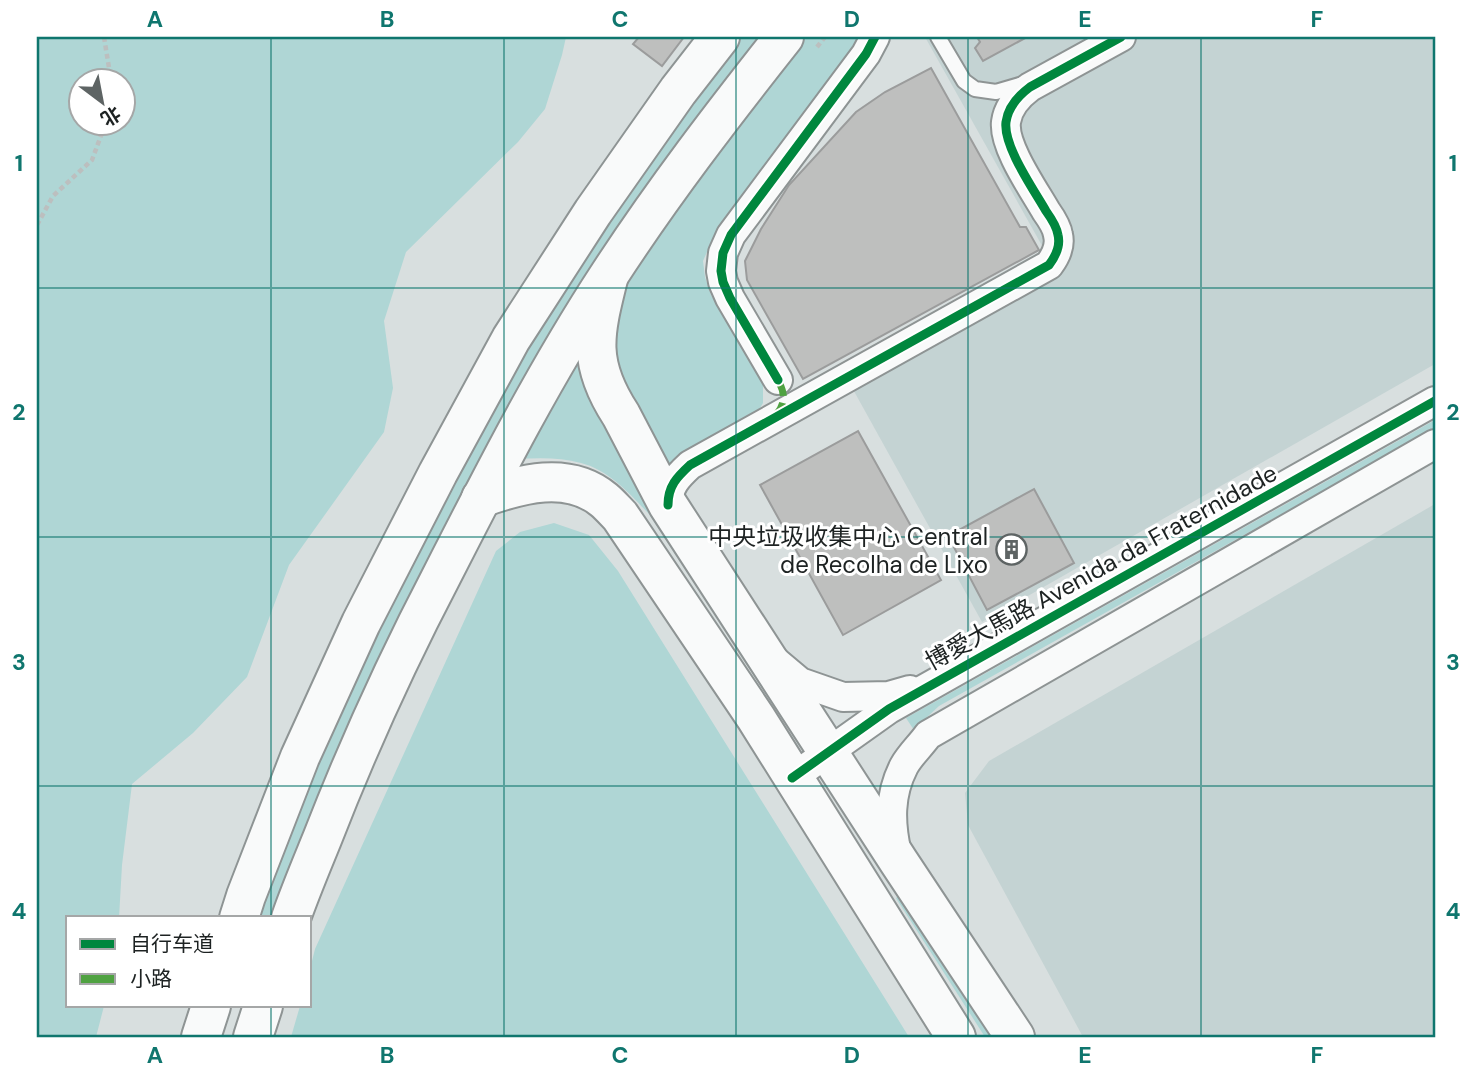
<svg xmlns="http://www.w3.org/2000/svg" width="1472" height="1074" viewBox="0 0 1472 1074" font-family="'DM Sans','Noto Sans SC',sans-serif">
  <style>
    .built { fill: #c4d3d3 }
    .green { fill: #afd6d5; fill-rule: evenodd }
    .building { fill: #bebfbe; stroke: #9b9c9c; stroke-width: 2 }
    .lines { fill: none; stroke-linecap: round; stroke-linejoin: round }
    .service-casing { stroke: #8e9494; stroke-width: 18 }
    .minor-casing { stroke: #8e9494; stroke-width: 32 }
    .secondary-casing { stroke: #8e9494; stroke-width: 42 }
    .primary-casing { stroke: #8e9494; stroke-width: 42 }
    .path { stroke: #bcbfbf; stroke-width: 4.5; stroke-dasharray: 5 3.5; stroke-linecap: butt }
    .service { stroke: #f9fafa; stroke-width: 14 }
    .minor { stroke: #f9fafa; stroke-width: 28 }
    .secondary { stroke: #f9fafa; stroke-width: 38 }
    .primary { stroke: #f9fafa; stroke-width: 38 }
    .quiet { stroke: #4fa241; stroke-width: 7; stroke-dasharray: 14 7; stroke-linecap: butt }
    .cycleway-casing { stroke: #fff; stroke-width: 13 }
    .cycleway { stroke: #00873e; stroke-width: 9 }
    .grid { fill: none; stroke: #0f766e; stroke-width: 2; stroke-opacity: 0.55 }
    .labels { text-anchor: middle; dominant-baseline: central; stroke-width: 6; stroke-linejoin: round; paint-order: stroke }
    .poi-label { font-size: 24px; fill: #1d2222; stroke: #fff; text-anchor: end }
    .street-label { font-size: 24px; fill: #1d2222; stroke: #fff }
    .neatline { fill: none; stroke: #0f766e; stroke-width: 2.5 }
    .grid-label { font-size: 23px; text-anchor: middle; font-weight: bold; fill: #0f766e }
  </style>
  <rect width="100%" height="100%" fill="#d8dfdf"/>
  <g class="built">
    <path d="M925 37H1435V364L982 622 840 366 1045 251Z"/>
    <path d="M1435 504V1037H1083L968 825 965 793 989 761Z"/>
  </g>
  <g class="green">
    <path d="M37 37H566L562 55 545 109 518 142 406 252 384 321 393 388 384 432 289 565 247 677 193 733 132 784 122 865 119 918H68V1006H104L96 1037H37ZM122 80V122H80V80Z"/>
    <path d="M742 37H764L704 115 275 918H260C282 850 310 783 340 717 363 666 386 615 412 564 449 492 485 420 526 349 589 240 665 137 742 37Z"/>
    <path d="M807 37 859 38 854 47 713 238 703 261 705 277 711 295 763 379V403L757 413 661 470 622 406 610 343 624 280Z"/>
    <path d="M579 350 778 692 769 698 649 514C630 494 609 470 581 463 560 457 538 458 516 459Z"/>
    <path d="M1435 420V428L939 706 925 719 916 733 906 718Z"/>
    <path d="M554 523 589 535 618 571 909 1037H291L300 1006H310V969L315 949 496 551 520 532Z"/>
    <path d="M901 893 992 1037H985L896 898Z"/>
  </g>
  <g class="building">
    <path d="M639 37H684L662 66 633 44Z"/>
    <path d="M977 37H1027L983 61 975 48 980 42Z"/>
    <path d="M931 68 1020 227H1026L1039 250 803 379 747 280 745 261 761 229 789 185 856 112 885 92Z"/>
    <path d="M858 431 941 580 843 635 760 485Z"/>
    <path d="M1034 489 1074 563 987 610 948 536Z"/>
  </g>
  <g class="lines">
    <defs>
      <path id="service" d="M938 37 964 81 975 89 996 92 1023 84"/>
      <g id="minor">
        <path d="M778 380 730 298 723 282 721 271 723 253 731 235 866 54 875 37"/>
        <path d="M668 505C668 486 677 477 690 465L1049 265C1055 257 1061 247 1058 235 1057 227 1051 218 1046 211 1034 190 1003 146 1006 122 1008 107 1018 96 1030 87L1121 37"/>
        <path d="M775 661 800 682 843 697 889 696 910 690"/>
        <path d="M792 778 889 709 1435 401"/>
        <path d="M897 854C890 823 889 795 904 766 910 755 921 745 928 735L1435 444"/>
      </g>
      <g id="secondary">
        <path d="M608 279C594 335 587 363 621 415L668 505 899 862 1015 1037"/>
        <path d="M481 498C520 484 568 470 604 500 610 505 615 511 620 516L756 718 956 1037"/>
      </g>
      <g id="primary">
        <path d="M239 918 246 896 300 757 361 623 438 473 511 339 593 212 678 91 720 37"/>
        <path d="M291 918C300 892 311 866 322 839 357 749 397 661 442 575 494 473 546 371 609 275 663 192 723 114 784 37"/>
        <path d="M201 1037 211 1006"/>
        <path d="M253 1037 263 1006"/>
      </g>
    </defs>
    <use href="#service" class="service-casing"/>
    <use href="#minor" class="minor-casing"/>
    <use href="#secondary" class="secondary-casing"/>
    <use href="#primary" class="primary-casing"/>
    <g class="path">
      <path d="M104 37 111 80"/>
      <path d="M817 47 825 37"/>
      <path d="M37 225 53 196 92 160 106 122"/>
    </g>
    <use href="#service" class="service"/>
    <use href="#minor" class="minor"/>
    <use href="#secondary" class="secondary"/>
    <use href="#primary" class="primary"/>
    <path class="quiet" d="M776 415C786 403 785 393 778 380"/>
    <defs>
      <g id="cycleway">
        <path d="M778 380 730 298 723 282 721 271 723 253 731 235 866 54 875 37"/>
        <path d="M668 505C668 486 677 477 690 465L1049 265C1055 257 1061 247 1058 235 1057 227 1051 218 1046 211 1034 190 1003 146 1006 122 1008 107 1018 96 1030 87L1121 37"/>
        <path d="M792 778 889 709 1435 401"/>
      </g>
    </defs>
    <use href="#cycleway" class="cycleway-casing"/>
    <use href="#cycleway" class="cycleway"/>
  </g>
  <path class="grid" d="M271 37V918M504 37V1037M736 37V1037M968 37V1037M1201 37V1037M37 288H1435M37 537H1435M37 786H1435M271 1006V1037"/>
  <defs>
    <symbol id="building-ring" viewBox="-11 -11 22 22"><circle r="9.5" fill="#fff" stroke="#5e6464" stroke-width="1.5"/><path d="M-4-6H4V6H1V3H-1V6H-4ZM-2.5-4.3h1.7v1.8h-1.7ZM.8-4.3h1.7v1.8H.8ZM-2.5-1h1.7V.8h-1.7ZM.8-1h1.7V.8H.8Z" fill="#5e6464"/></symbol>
  </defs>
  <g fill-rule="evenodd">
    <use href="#building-ring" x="994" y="532" width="35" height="35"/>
  </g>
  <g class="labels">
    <g class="poi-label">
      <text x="988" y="536">中央垃圾收集中心 Central<tspan x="988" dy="28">de Recolha de Lixo</tspan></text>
    </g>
    <g class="street-label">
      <text transform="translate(1101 567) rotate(-29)">博愛大馬路 Avenida da Fraternidade</text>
    </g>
  </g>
  <rect width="1472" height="1074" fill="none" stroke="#ffffff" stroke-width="77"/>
  <rect x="66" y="916" width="245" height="91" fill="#ffffff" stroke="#a5a7a7" stroke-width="2"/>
  <rect x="80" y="939" width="35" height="10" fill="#00873e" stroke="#a5a7a7" stroke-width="2"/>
  <text x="130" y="951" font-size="21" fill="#1d2222">自行车道</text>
  <rect x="80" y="974" width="35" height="10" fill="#4fa241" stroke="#a5a7a7" stroke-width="2"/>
  <text x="130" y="986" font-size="21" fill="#1d2222">小路</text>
  <g transform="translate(102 102) rotate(148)"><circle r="33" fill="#ffffff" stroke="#a5a7a7" stroke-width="2"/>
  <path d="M0-5L12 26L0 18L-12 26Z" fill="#5e6464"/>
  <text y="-10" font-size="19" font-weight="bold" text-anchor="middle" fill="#1d2222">北</text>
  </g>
  <rect x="38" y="38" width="1396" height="998" class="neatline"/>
  <g class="grid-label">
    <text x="155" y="27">A</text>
    <text x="387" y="27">B</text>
    <text x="620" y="27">C</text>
    <text x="852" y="27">D</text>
    <text x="1085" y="27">E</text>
    <text x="1317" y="27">F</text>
    <text x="19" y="171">1</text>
    <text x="1453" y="171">1</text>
    <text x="19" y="420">2</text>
    <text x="1453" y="420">2</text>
    <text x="19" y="670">3</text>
    <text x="1453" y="670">3</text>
    <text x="19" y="919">4</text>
    <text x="1453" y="919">4</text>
    <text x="155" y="1063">A</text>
    <text x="387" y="1063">B</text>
    <text x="620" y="1063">C</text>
    <text x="852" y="1063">D</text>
    <text x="1085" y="1063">E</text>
    <text x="1317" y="1063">F</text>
  </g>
</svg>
